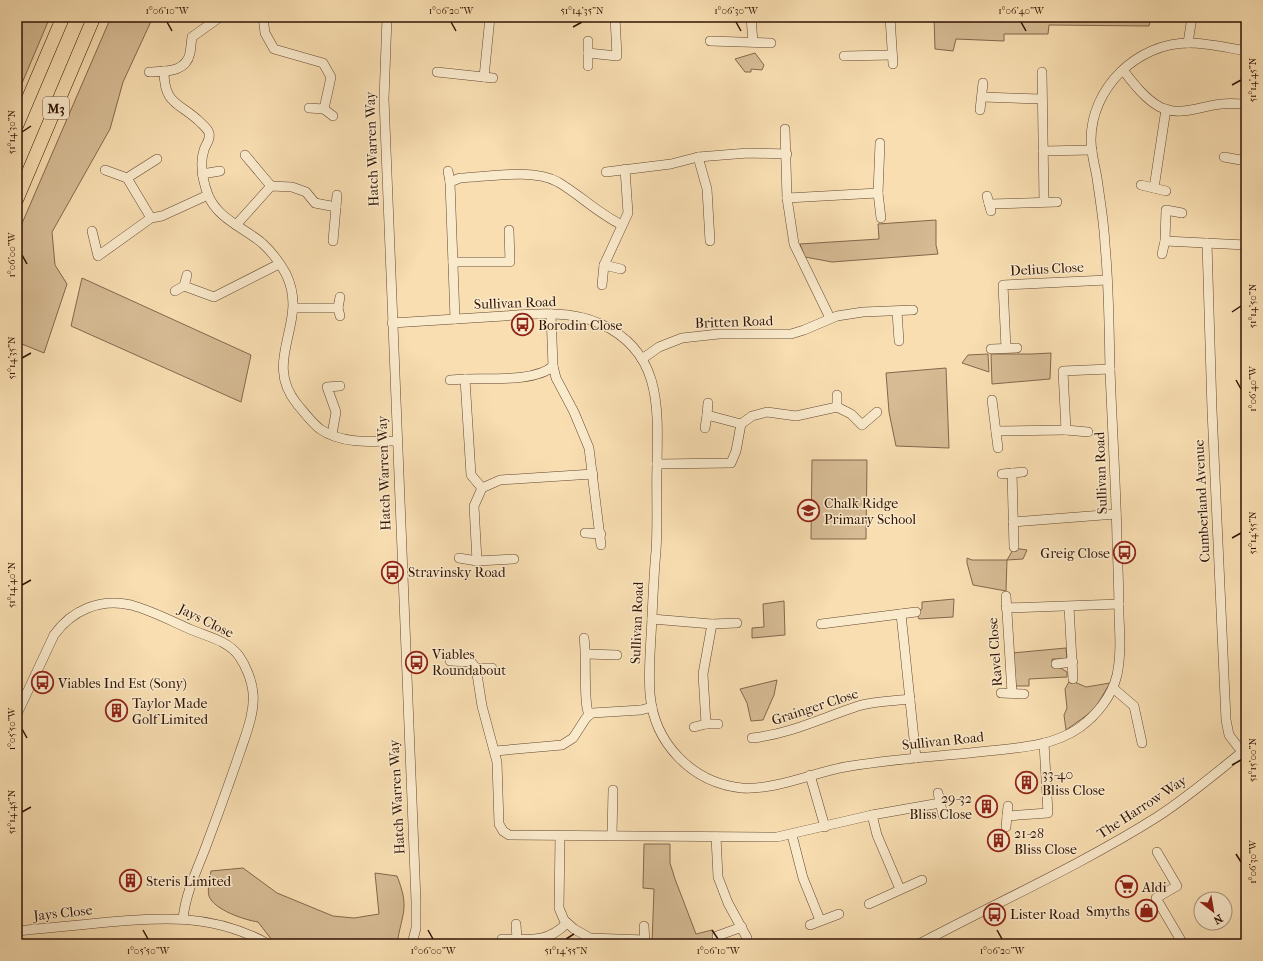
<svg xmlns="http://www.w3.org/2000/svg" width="1263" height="961" viewBox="0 0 1263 961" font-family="'IM FELL French Canon',serif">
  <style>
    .green { fill: #d6bb94; stroke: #84674c }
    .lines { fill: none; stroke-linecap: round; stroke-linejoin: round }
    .minor-casing { stroke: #63462f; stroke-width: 10 }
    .highway-casing { stroke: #311304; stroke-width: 14 }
    .minor { stroke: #faeacc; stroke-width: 9 }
    .highway { stroke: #f8deb1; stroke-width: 13 }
    .ticks { fill: none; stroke: #311304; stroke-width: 1.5 }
    .labels { text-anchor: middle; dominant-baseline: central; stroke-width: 3; stroke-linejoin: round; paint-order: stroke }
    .shield { fill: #faeacc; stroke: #6d5440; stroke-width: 1 }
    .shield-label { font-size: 13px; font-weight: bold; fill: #311304 }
    .street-label { font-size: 14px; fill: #311304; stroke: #faeacc }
    .poi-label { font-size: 14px; fill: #311304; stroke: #faeacc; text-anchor: start }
    .neatline { fill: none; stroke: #311304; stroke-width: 1.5 }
    .ticks-label { font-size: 10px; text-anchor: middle; fill: #311304 }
  </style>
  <rect width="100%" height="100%" fill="#f8deb1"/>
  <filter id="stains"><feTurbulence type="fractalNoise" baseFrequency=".005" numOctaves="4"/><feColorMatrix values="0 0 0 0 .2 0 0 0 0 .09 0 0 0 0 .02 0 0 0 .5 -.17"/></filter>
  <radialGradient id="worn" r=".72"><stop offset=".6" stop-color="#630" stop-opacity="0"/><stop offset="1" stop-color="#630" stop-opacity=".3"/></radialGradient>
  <g class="green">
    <path d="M17 17H50L17 95Z"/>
    <path d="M111 17H153L123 82 110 129 52 232 55 265 67 284 44 353 17 342V235Z"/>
    <path d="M934 17H1151L1149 26 1049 25 1048 34H1004V41L956 39 953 51 935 49Z"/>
    <path d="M755 53 764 65 762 70 751 69V72H745L735 59Z"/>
    <path d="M936 220V245L938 254 832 262 805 257 800 244 879 239 878 224Z"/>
    <path d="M82 278 251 355 241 402 71 326Z"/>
    <path d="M1051 353 1050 379 992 384 991 354H1032Z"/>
    <path d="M988 354 989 372 962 363 968 355Z"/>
    <path d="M946 368 949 448 896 446 889 412 886 373Z"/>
    <path d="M812 460H867L866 539H811Z"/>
    <path d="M1014 548 1027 550 1023 559 1007 560 1006 591 973 585 967 563V558L972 560H1007Z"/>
    <path d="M954 599 953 617 919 619 916 612 922 609V602Z"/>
    <path d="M784 601 785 635 752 638V628L764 627 763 604Z"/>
    <path d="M1066 648 1067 659H1052V667H1059L1067 672V677L1029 679V686H1016L1013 682 1012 653Z"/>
    <path d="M777 680 774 695 763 720 751 721 747 703 740 689Z"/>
    <path d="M1070 680 1086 687 1110 683 1094 710 1066 730 1064 715 1067 708 1065 689Z"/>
    <path d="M644 844H670V863L675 879 696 934 712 930 717 939 711 944H652L654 889 643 888Z"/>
    <path d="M243 868 277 893 333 916 354 918 379 914 375 873 397 876C410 909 402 912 397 944H275L258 922C245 920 214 910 209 896 207 890 210 878 211 871Z"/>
    <path d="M143 941 193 942 204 944H143Z"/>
  </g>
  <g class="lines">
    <defs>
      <g id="minor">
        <path d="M263 17 265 33 274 49 323 63 331 77 324 109"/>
        <path d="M387 17 384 99 416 901V928L412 944"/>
        <path d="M751 17 753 42"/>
        <path d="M890 17 893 64"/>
        <path d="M710 41 771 43"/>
        <path d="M1188 43 1192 17"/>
        <path d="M588 53 617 56 615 17"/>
        <path d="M844 56 892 55"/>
        <path d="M588 66V41"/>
        <path d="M1123 70C1133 83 1145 99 1160 107 1180 117 1201 106 1221 104 1229 103 1238 104 1246 104"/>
        <path d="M164 71C164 105 179 102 200 122 203 125 208 129 209 133 211 140 205 145 204 150 199 165 203 181 208 195 218 219 243 227 262 243 271 251 280 263 286 274 310 323 261 359 297 404 304 412 312 423 320 429 341 444 372 442 396 441"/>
        <path d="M149 72C165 71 186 73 190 53 191 48 191 43 192 37L220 17"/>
        <path d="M437 72 493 78"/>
        <path d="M1042 72 1044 201"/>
        <path d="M484 77 490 17"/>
        <path d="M982 97 1042 99"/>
        <path d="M309 108 324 109 333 116"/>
        <path d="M980 110 983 83"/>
        <path d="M785 129 787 198 794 244 830 318"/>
        <path d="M1043 151 1092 150"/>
        <path d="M245 155 271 186"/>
        <path d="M698 157 707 189 710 241"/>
        <path d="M1224 157 1246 161"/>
        <path d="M105 170 127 178"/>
        <path d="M448 171 450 182"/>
        <path d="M606 172 671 164 698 157 748 153 787 154"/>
        <path d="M202 174 220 171"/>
        <path d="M1141 185 1166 191"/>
        <path d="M1154 188 1166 109"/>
        <path d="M878 193 881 218"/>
        <path d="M987 196 991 211"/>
        <path d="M787 198 878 193 880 143"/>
        <path d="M989 204 1057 202"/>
        <path d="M336 207 337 195"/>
        <path d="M151 218 127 178 157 159"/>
        <path d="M236 225 271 186 292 187 306 192 315 203 336 207 333 241"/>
        <path d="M92 231 98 256 151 218 162 216 208 195"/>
        <path d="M1165 241 1246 245"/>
        <path d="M1207 243 1212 410 1226 720 1229 735 1242 752"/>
        <path d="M1162 254 1165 241 1166 210 1182 213"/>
        <path d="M453 262H510L509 230"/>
        <path d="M604 265 621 269"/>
        <path d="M187 275 184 286 214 297 279 264"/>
        <path d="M602 285 604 265 628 213 625 169"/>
        <path d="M175 291 184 286"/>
        <path d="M294 308H338L340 316"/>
        <path d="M338 308 340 297"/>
        <path d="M897 312 899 341"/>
        <path d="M551 314 553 366 556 378 574 412 589 448 601 545"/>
        <path d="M455 319 450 182 460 178C488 177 533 168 558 182 580 195 599 214 622 225"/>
        <path d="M392 323C424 321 456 319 488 317 524 315 567 308 601 324 662 352 658 408 657 465 656 493 658 522 656 551 654 573 653 595 652 617 651 643 648 669 650 694 654 743 692 783 742 788 776 790 812 773 845 767 889 759 934 757 978 752 1012 748 1050 748 1079 728 1097 715 1112 696 1117 675 1121 656 1120 636 1119 617 1119 592 1118 566 1117 541 1116 484 1112 426 1110 369 1109 327 1109 286 1105 245 1104 222 1100 200 1097 178 1095 166 1091 153 1091 140 1091 88 1137 43 1189 43 1208 43 1228 48 1246 51"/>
        <path d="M1006 348 1003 285 1107 280"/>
        <path d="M991 349 1017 348"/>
        <path d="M642 359 659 347 682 338 719 334H791L804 330 837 316 863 312 913 310"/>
        <path d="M450 380 465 379"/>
        <path d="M992 400 998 448"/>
        <path d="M837 407V395"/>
        <path d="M707 415 708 403"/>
        <path d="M705 428 707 415 741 424"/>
        <path d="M1066 430 1088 432"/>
        <path d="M996 431 1066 430 1063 371 1110 369"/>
        <path d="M332 434 336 412 327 387 340 386"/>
        <path d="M657 464 731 463 736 451 741 424 752 416 767 412 796 416 837 407 851 414 862 425 877 412"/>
        <path d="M1012 473 1014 547"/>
        <path d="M1002 474 1023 472"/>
        <path d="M482 488 471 475 465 379C489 378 536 382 553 366"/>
        <path d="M1013 522 1116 514"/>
        <path d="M585 533 601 534"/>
        <path d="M459 558 477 561"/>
        <path d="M514 559 477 561 474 506 482 488 500 480 593 474"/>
        <path d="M1006 596 1012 693"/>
        <path d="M1069 607 1073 679"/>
        <path d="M1006 608 1119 604"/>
        <path d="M901 614 916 758"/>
        <path d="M652 619 712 624 703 674 706 724 694 727"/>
        <path d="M712 624 737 623"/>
        <path d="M821 624 916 612"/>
        <path d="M584 638C587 655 583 703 589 715"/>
        <path d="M587 654 617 655"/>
        <path d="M450 661 471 662 476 668"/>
        <path d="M1056 664 1073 662"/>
        <path d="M492 668H476L482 706 497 762 499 824 503 831 509 835 777 837 872 815 940 803"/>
        <path d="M1113 688 1134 706 1142 743"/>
        <path d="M1001 693 1024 694"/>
        <path d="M17 714 54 635C72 610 100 598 131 605 153 611 171 621 192 630 209 637 228 641 239 656 246 666 252 681 253 693 255 712 246 734 240 752 229 784 217 817 205 849 196 872 186 893 183 918"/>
        <path d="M706 724H718"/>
        <path d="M752 738C790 734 822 718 858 706 874 701 893 701 910 699"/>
        <path d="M495 751 562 745 573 738 586 718 592 713 641 710 652 707"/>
        <path d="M810 775 825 827"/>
        <path d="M938 793 943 815"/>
        <path d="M872 815 877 835 900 889"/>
        <path d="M1007 816 1048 813 1044 743"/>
        <path d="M1006 827 1008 806"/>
        <path d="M612 835 613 790"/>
        <path d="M792 835 803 878 820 920"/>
        <path d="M560 837 559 908 564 920 574 929 590 938 645 940"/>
        <path d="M716 837 718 877 728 903 747 938"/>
        <path d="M1157 852 1177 886 1156 898 1183 944"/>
        <path d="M869 904 922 880"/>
        <path d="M516 924 517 939"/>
        <path d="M810 925 839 914"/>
        <path d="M644 926 645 944"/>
        <path d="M17 931C44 928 72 926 99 923 160 917 213 913 268 944"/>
        <path d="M717 936 742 927"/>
        <path d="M502 939C529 939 546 944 567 923"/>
        <path d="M919 944C998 902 1081 865 1157 817 1188 797 1217 772 1246 749"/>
      </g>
      <g id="highway">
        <path d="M17 125 63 17"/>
        <path d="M17 199 94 17"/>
      </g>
    </defs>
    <use href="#minor" class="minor-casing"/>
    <use href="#highway" class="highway-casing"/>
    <use href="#minor" class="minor"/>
    <use href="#highway" class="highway"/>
  </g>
  <path class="ticks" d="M167 22 172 31M451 22 456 31M736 22 741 31M1021 22 1026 31M573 27 582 22M1232 85 1241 80M22 132 31 126M22 255 27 264M1232 312 1241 306M22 358 31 353M1236 380 1241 389M1232 538 1241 533M22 585 31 580M22 729 27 738M1232 765 1241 760M22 812 31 807M1236 854 1241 862M143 930 148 939M428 930 433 939M712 930 718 939M997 930 1002 939M566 939 574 934"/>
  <defs>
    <symbol id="bus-ring" viewBox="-11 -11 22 22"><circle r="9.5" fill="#faeacc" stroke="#8f2418" stroke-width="1.5"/><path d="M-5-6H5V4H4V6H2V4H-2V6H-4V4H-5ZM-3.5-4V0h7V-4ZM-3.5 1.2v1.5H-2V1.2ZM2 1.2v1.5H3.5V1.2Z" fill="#8f2418"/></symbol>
    <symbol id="school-ring" viewBox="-11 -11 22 22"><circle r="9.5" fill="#faeacc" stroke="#8f2418" stroke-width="1.5"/><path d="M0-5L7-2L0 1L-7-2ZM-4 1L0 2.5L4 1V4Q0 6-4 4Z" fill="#8f2418"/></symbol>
    <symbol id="building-ring" viewBox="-11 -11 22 22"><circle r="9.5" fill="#faeacc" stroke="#8f2418" stroke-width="1.5"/><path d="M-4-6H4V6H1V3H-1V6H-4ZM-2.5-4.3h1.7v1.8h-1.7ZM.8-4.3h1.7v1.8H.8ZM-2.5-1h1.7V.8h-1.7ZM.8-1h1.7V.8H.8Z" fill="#8f2418"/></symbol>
    <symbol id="supermarket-ring" viewBox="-11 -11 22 22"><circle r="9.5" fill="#faeacc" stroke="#8f2418" stroke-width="1.5"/><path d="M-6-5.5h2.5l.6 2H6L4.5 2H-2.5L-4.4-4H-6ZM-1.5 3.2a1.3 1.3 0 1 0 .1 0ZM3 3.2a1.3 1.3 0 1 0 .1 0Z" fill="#8f2418"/></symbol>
    <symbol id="shop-ring" viewBox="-11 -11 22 22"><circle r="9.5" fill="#faeacc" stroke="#8f2418" stroke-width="1.5"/><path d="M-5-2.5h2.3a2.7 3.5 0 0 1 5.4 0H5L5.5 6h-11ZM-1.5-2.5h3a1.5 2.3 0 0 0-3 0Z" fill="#8f2418"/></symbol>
  </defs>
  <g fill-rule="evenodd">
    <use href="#bus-ring" x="510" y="312" width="25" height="25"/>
    <use href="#school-ring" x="796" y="498" width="25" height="25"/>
    <use href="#bus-ring" x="1112" y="540" width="25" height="25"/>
    <use href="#bus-ring" x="380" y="560" width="25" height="25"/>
    <use href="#bus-ring" x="404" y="650" width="25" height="25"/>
    <use href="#bus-ring" x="30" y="670" width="25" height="25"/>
    <use href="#building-ring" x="104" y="698" width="25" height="25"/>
    <use href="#building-ring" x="1014" y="770" width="25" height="25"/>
    <use href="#building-ring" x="974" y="794" width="25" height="25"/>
    <use href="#building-ring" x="986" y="828" width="25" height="25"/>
    <use href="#building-ring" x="118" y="868" width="25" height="25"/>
    <use href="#supermarket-ring" x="1114" y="874" width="25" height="25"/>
    <use href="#shop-ring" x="1134" y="898" width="25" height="25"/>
    <use href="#bus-ring" x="982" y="902" width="25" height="25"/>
  </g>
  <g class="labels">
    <rect class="shield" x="43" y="97" width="26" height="22" rx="3"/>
    <g class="shield-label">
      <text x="56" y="108">M3</text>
    </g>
    <g class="street-label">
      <text transform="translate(372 149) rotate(-92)">Hatch Warren Way</text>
      <text transform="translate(1047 269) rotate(-3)">Delius Close</text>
      <text transform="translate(515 303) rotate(-2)">Sullivan Road</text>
      <text transform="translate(734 322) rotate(-2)">Britten Road</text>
      <text transform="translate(384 473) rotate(-92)">Hatch Warren Way</text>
      <text transform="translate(1101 473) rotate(-92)">Sullivan Road</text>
      <text transform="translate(1202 501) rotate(-93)">Cumberland Avenue</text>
      <text transform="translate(206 621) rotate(26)">Jays Close</text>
      <text transform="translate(637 623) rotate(-88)">Sullivan Road</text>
      <text transform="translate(995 652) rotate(-94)">Ravel Close</text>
      <text transform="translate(815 707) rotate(-18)">Grainger Close</text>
      <text transform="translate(943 741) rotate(-6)">Sullivan Road</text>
      <text transform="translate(397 797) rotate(-93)">Hatch Warren Way</text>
      <text transform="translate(1142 807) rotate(-33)">The Harrow Way</text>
      <text transform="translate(63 913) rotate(-6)">Jays Close</text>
    </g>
    <g class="poi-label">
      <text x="538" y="325">Borodin Close</text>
      <text x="824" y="503">Chalk Ridge<tspan x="824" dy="16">Primary School</tspan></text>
      <text x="1110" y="553" text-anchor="end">Greig Close</text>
      <text x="408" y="572">Stravinsky Road</text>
      <text x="432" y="654">Viables<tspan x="432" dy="16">Roundabout</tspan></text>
      <text x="58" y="683">Viables Ind Est (Sony)</text>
      <text x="132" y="703">Taylor Made<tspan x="132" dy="16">Golf Limited</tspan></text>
      <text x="1042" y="774">33-40<tspan x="1042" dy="16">Bliss Close</tspan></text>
      <text x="972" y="798" text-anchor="end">29-32<tspan x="972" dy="16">Bliss Close</tspan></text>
      <text x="1014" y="833">21-28<tspan x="1014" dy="16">Bliss Close</tspan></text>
      <text x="146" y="881">Steris Limited</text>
      <text x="1142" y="887">Aldi</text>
      <text x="1130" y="911" text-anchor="end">Smyths</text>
      <text x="1010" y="914">Lister Road</text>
    </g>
  </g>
  <rect width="1263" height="961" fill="none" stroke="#f8deb1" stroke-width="44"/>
  <g transform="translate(1213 911) rotate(149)"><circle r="19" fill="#faeacc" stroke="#aa947c"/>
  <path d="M0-3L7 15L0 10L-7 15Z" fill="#8f2418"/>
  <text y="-6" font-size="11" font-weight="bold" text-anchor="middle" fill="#311304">N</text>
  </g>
  <rect x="22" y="22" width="1219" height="917" class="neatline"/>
  <g class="ticks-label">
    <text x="167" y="14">1°06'10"W</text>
    <text x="451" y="14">1°06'20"W</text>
    <text x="582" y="14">51°14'35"N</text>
    <text x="736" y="14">1°06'30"W</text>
    <text x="1021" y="14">1°06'40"W</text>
    <text transform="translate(1252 80) rotate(-90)" y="4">51°14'45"N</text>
    <text transform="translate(11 132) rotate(-90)" y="4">51°14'30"N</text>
    <text transform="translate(11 255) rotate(-90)" y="4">1°06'00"W</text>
    <text transform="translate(1252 306) rotate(-90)" y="4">51°14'50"N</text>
    <text transform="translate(11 358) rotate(-90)" y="4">51°14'35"N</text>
    <text transform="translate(1252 389) rotate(-90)" y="4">1°06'40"W</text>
    <text transform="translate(1252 533) rotate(-90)" y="4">51°14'55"N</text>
    <text transform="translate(11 585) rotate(-90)" y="4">51°14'40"N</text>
    <text transform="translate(11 729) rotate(-90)" y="4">1°05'50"W</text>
    <text transform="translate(1252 760) rotate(-90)" y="4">51°15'00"N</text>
    <text transform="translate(11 812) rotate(-90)" y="4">51°14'45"N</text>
    <text transform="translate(1252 862) rotate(-90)" y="4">1°06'30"W</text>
    <text x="148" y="954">1°05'50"W</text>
    <text x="433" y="954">1°06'00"W</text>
    <text x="566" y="954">51°14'55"N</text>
    <text x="718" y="954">1°06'10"W</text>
    <text x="1002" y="954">1°06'20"W</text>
  </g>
  <rect width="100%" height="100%" filter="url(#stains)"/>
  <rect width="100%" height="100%" fill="url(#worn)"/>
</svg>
